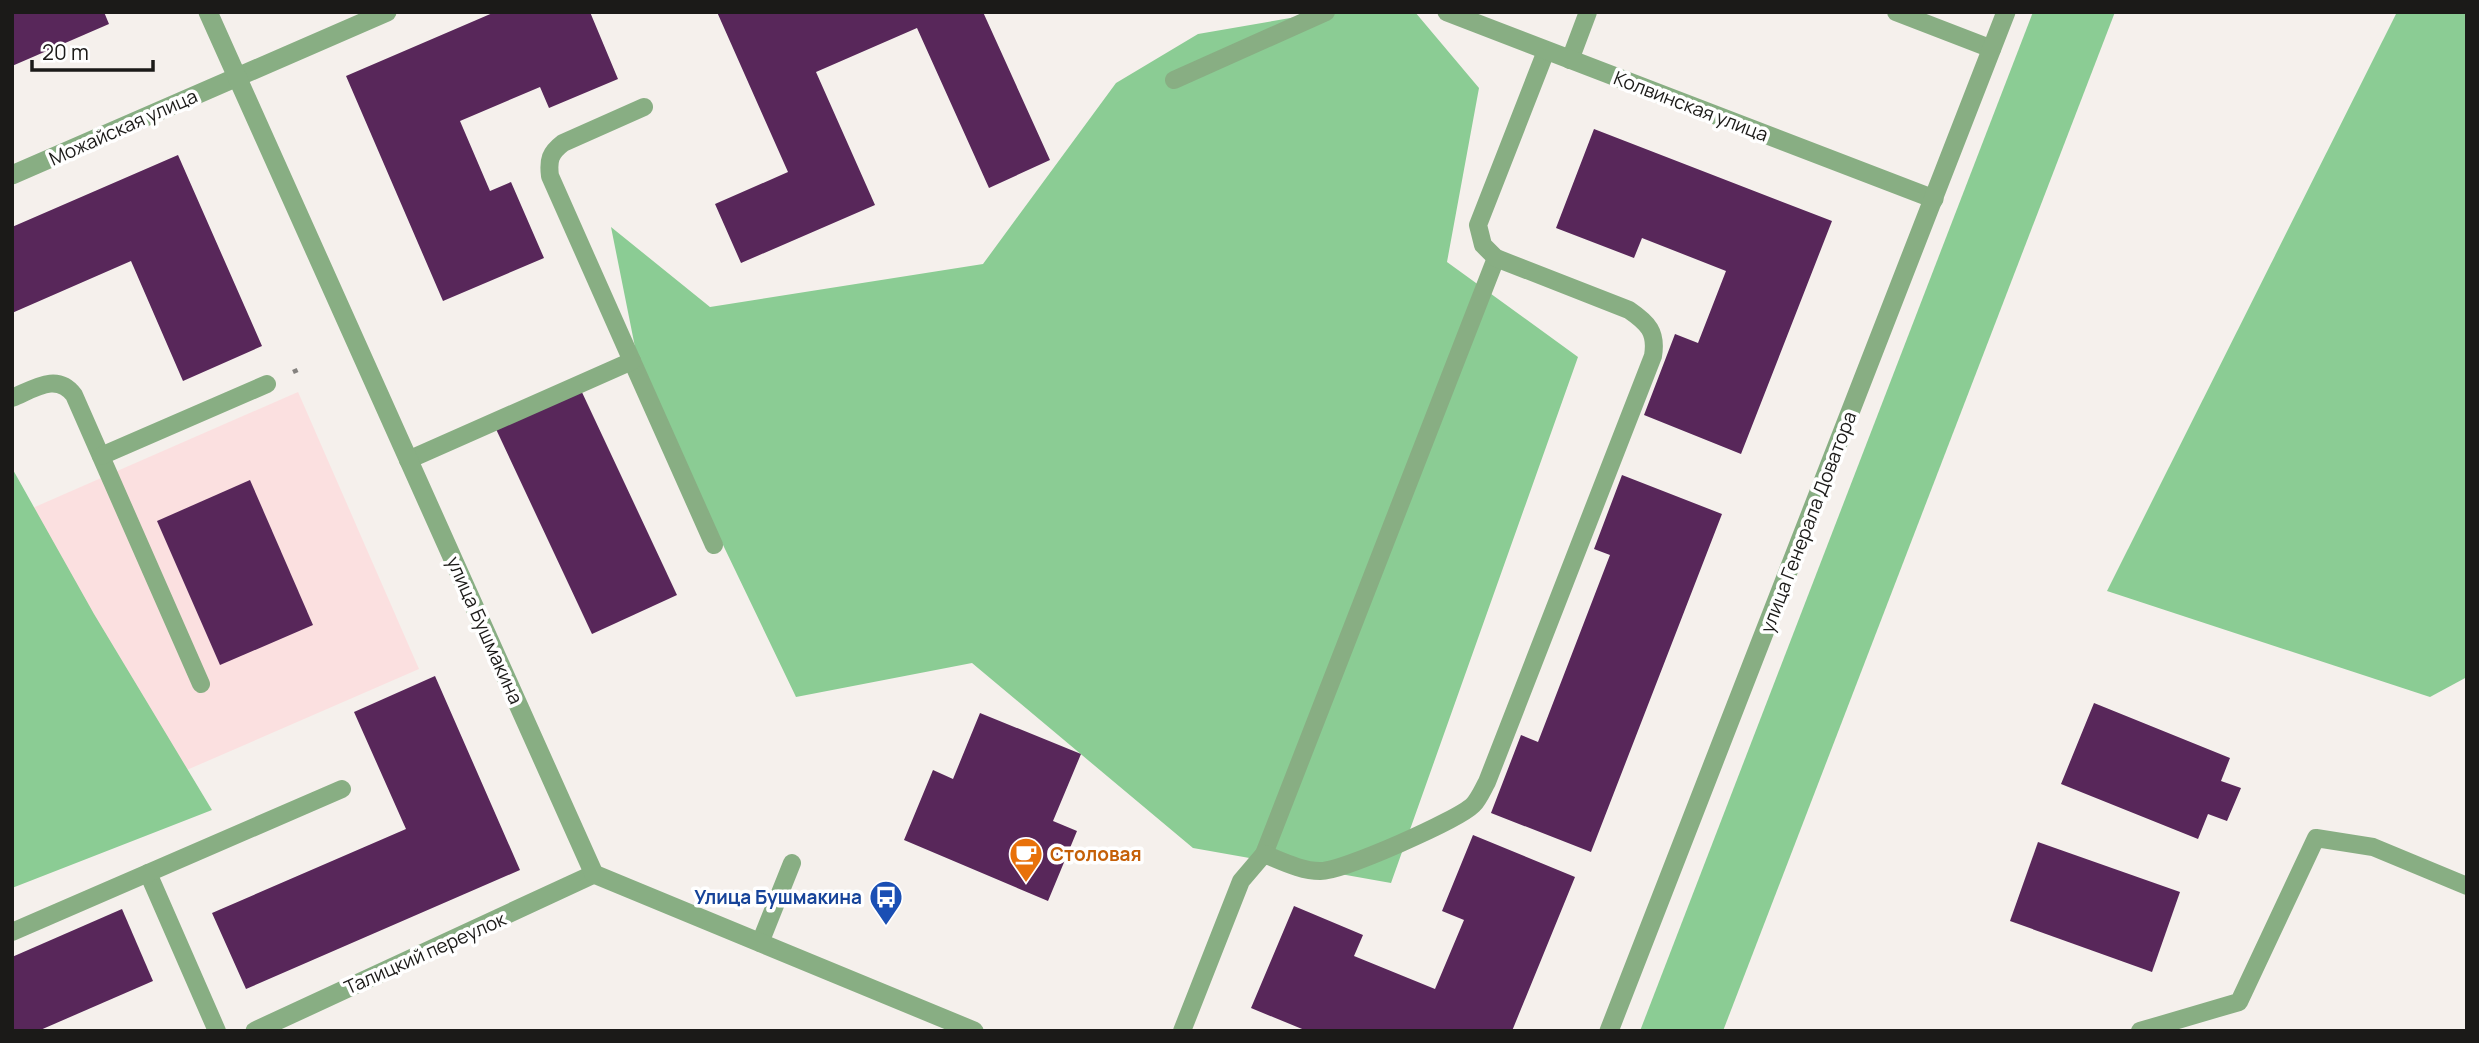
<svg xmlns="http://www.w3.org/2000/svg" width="2479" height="1043" viewBox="0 0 2479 1043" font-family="Manrope,sans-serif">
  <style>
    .education { fill: #fbe0e0 }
    .forest { fill: #8bcc94 }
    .building { fill: #58275a }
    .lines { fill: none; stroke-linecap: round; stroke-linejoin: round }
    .path { stroke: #85827f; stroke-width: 4.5; stroke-dasharray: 5 5; stroke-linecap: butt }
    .service { stroke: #88ae83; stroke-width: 18 }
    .minor { stroke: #88ae83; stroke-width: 19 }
    .tertiary { stroke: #88ae83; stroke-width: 19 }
    .labels { text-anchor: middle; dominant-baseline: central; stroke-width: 7; stroke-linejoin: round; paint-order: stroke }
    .street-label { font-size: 19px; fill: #1b1a18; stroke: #fff }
    .food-label { font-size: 19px; font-weight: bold; fill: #c56008; stroke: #fff; text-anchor: start }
    .transit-label { font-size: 19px; font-weight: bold; fill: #164399; stroke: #fff; text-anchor: end }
  </style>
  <rect width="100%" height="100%" fill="#f5f0ec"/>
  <path class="education" d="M298 392 419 669 12 846V517Z"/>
  <g class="forest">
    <path d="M1325 12H1415L1479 88 1447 262 1578 357 1391 883 1193 848 972 663 796 697 640 372 611 227 710 307 983 264 1116 83 1198 34Z"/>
    <path d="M2033 12H2115L1723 1031H1640Z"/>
    <path d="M2397 12H2467V677L2430 697 2107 591Z"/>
    <path d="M12 468 94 614 212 810 12 888Z"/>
  </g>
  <g class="building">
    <path d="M12 12H104L109 24 12 66Z"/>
    <path d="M495 12H590L618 79 549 108 540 87 460 121 490 191 511 182 544 258 443 301 346 76Z"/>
    <path d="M717 12H983L1050 160 989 188 917 28 816 72 875 205 741 263 715 204 788 172Z"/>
    <path d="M1594 129 1832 221 1741 454 1644 415 1675 334 1698 343 1726 271 1642 238 1634 258 1556 228Z"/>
    <path d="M178 155 262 346 183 381 131 261 12 313V227Z"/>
    <path d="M580 388 677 595 592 634 495 427Z"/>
    <path d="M1622 475 1722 514 1591 852 1491 813 1521 735 1538 742 1610 555 1594 549Z"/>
    <path d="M250 480 313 625 220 665 157 521Z"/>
    <path d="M435 676 520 870 246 989 212 913 406 829 354 712Z"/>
    <path d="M2094 703 2230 758 2221 781 2241 788 2227 821 2208 814 2198 839 2061 784Z"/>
    <path d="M980 713 1081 754 1053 821 1077 831 1048 901 904 840 933 770 953 779Z"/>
    <path d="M1473 835 1575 877 1512 1031H1307L1251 1008 1294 906 1363 935 1354 956 1435 989 1464 920 1442 911Z"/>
    <path d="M2038 842 2180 892 2152 972 2010 921Z"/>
    <path d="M122 909 153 981 38 1031H12V957Z"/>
  </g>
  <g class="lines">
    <path class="path" d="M293 372 302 368"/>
    <g class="service">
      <path d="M1896 12 1992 49"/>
      <path d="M1570 60 1588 12"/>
      <path d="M1174 80 1326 12"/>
      <path d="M632 361 714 545"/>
      <path d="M12 398C34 389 57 372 74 395L201 684"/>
      <path d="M101 456 267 384"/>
      <path d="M408 460 632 361 550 176C548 160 550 153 563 143L644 107"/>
      <path d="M1264 854 1496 258"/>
      <path d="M148 873 217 1031"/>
      <path d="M12 932 342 789"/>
      <path d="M760 943 792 863"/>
      <path d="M1182 1031 1241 881 1264 854C1282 861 1301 871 1320 871 1341 872 1458 820 1473 805 1479 799 1483 789 1487 782L1653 356C1657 332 1648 323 1629 310L1496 258 1483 245 1478 225 1546 51"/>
      <path d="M2140 1031 2239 1002 2316 838 2373 847 2467 886"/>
    </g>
    <g class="minor">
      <path d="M1447 12 1934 199"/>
      <path d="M12 175 387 12"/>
      <path d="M255 1031 594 874"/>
      <path d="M1609 1031 2006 12"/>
    </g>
    <path class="tertiary" d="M208 12 594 874 974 1031"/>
  </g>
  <defs>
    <symbol id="cafe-pin" viewBox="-11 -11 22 30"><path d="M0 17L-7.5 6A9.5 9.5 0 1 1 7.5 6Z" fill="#e8710a" stroke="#fff"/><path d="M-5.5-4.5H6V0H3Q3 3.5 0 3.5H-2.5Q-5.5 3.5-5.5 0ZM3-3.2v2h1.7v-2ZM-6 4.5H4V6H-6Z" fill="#fff"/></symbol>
    <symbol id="bus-pin" viewBox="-11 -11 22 30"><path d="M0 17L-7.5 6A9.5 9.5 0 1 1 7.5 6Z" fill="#1a4fb4" stroke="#fff"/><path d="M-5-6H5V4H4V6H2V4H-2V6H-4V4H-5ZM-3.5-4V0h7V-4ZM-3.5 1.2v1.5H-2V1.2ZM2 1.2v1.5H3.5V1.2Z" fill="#fff"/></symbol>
  </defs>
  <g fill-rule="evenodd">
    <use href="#cafe-pin" x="1007" y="835" width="38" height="52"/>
    <use href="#bus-pin" x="867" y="878" width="38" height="52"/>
  </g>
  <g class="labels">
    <g class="street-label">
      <text transform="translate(1691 106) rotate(21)">Колвинская улица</text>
      <text transform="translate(123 127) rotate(-24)">Можайская улица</text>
      <text transform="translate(1808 522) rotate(-69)">улица Генерала Доватора</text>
      <text transform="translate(485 630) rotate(66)">улица Бушмакина</text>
      <text transform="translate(425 953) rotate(-24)">Талицкий переулок</text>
    </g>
    <g class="food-label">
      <text x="1050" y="854">Столовая</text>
    </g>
    <g class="transit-label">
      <text x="862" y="897">Улица Бушмакина</text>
    </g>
  </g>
  <rect width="2479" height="1043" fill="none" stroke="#1b1a18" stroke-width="28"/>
  <path d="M32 60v10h121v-10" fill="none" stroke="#1b1a18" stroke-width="3.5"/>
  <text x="42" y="60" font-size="21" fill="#1b1a18" stroke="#ffffff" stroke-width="5" paint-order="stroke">20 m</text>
</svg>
